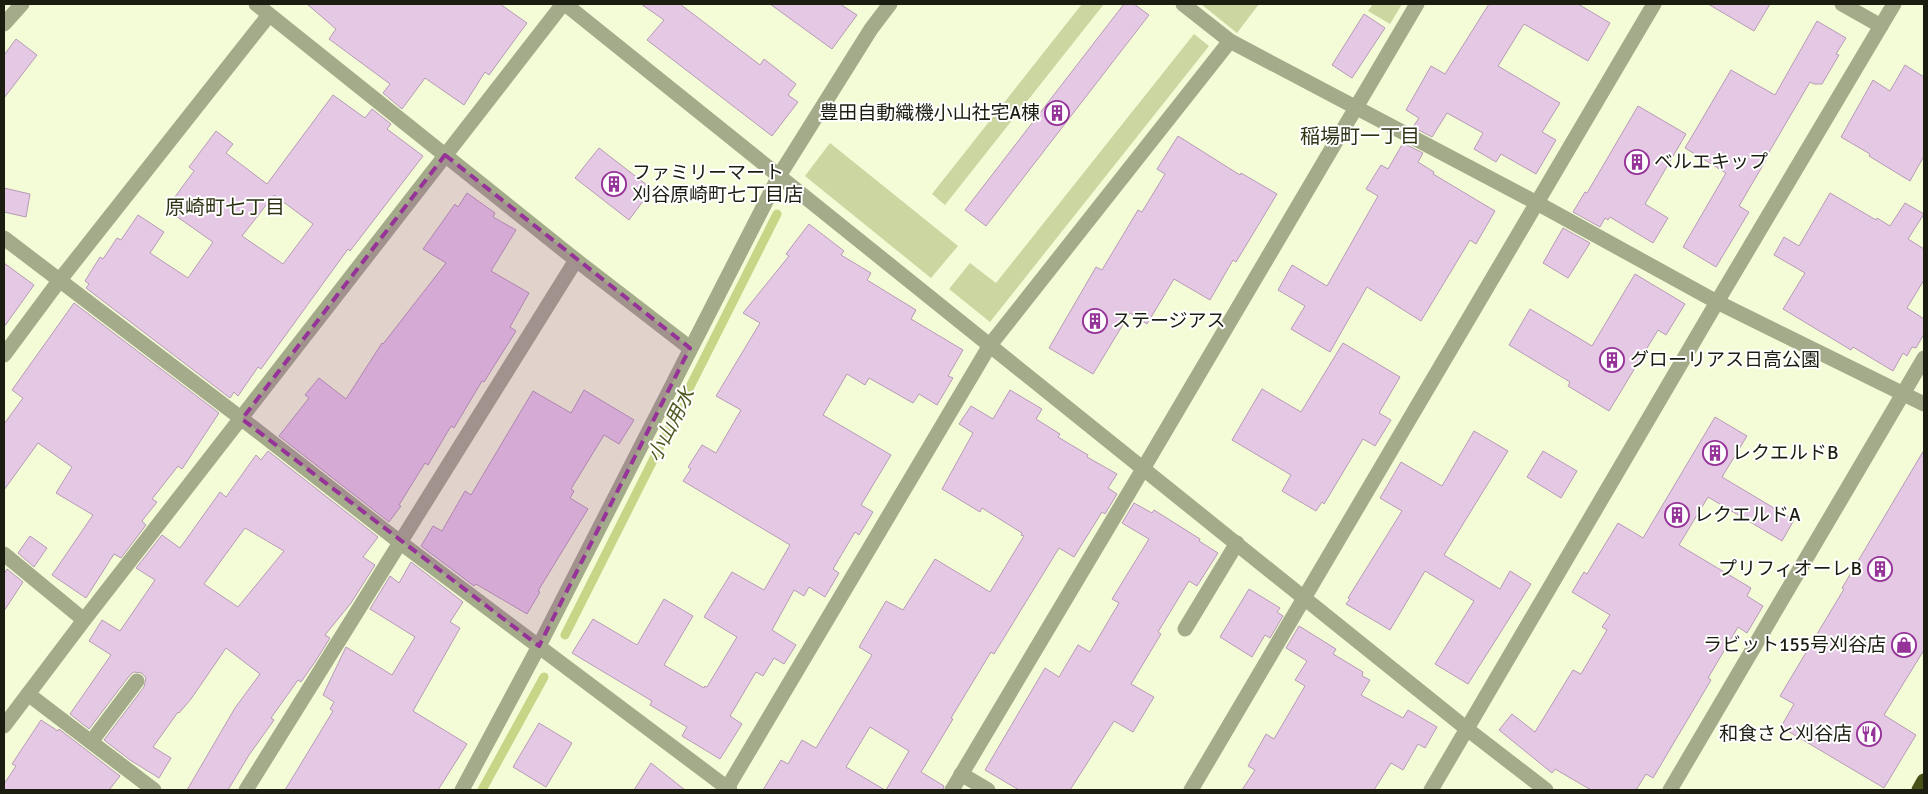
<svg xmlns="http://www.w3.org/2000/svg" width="1928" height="794" viewBox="0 0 1928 794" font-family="Signika,'Noto Sans JP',sans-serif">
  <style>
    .green { fill: #cbd6a1 }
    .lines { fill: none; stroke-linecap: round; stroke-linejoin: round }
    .stream { stroke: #c6d586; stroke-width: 9 }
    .building { fill: #e5c8e4; stroke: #b69bb6; fill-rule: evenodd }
    .street { stroke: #a4ab8a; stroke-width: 15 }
    .highway { stroke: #495216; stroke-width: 15 }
    .marked { fill: #963399; fill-opacity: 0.2; stroke: #963399; stroke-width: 4; stroke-dasharray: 10 6; stroke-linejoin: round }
    .labels { text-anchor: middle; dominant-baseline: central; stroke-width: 4; stroke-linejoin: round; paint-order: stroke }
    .poi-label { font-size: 19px; fill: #1b1d10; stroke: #fff; text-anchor: start }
    .neighbourhood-label { font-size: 20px; fill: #2d3213; stroke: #fff }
    .water-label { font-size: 20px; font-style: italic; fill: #515a22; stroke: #fff }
  </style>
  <rect width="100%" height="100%" fill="#f4fcd7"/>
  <g class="green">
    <path d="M1082 4H1104L945 205 932 194Z"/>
    <path d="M1201 4H1259L1237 33Z"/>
    <path d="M1373 4H1402L1390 24 1368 11Z"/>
    <path d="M1194 34 1209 46 990 322 949 289 970 263 996 283Z"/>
    <path d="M830 143 958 246 931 278 805 176Z"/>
  </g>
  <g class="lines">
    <g class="stream">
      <path d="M565 635 777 214"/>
      <path d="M482 790 544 677"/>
    </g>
  </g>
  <g class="building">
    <path d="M307 4H500L527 23 489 75 485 72 464 105 425 78 402 109 383 93 390 84 329 39 336 29Z"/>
    <path d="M641 4H680L760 65 764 59 796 84 788 95 798 102 772 136 647 40 664 20Z"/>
    <path d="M770 4H840L857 15 832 49Z"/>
    <path d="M1124 4H1134L1149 15 986 226 965 210Z"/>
    <path d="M1489 4H1578L1610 23 1588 61 1524 24 1498 66 1560 103 1542 132 1556 140 1536 174 1501 154 1496 162 1474 149 1483 133 1447 113 1432 137 1413 127 1419 118 1406 110 1431 66 1445 74Z"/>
    <path d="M1708 4H1770L1754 31Z"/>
    <path d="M1364 14 1385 28 1352 78 1332 65Z"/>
    <path d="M1817 21 1846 38 1836 54 1839 55 1822 84H1814L1810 82 1765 159 1766 160 1739 206 1749 212 1716 267 1683 247 1726 173 1685 148 1731 70 1775 95Z"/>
    <path d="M16 39 37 55 4 98V55Z"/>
    <path d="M1905 65 1924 77V156L1910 181 1869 156 1870 154 1841 137 1873 80 1890 91Z"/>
    <path d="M333 95 365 118 372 109 391 124 387 129 423 156 350 251 348 249 261 369 258 367 238 396 234 392 230 398 86 288 89 284 85 281 100 257 103 259 117 238 121 240 138 215 164 232 150 253 188 278 213 242 166 209 194 171 189 167 216 131 233 144 226 153 267 184ZM274 195 313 224 283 264 242 236Z"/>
    <path d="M1638 106 1686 134 1645 204 1668 218 1653 243 1610 217 1608 220 1605 218 1600 227 1573 212 1585 192 1587 193Z"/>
    <path d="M1178 136 1240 175 1241 173 1277 194 1236 262 1233 260 1210 300 1174 279 1147 324 1130 313 1093 374 1049 348 1096 267 1102 270 1138 210 1142 212 1165 174 1157 169Z"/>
    <path d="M1403 143 1423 153 1418 162 1434 172 1433 174 1495 211 1476 244 1470 240 1421 321 1367 287 1330 352 1291 329 1305 306 1278 290 1292 265 1327 286 1378 196 1366 189 1381 165 1388 169Z"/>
    <path d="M599 148 652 189 629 220 575 178Z"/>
    <path d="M4 188 30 194 26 217 4 212Z"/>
    <path d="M467 193 495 213 493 217 516 230 491 271 529 293 510 327 516 331 494 366 484 382 482 381 454 428 451 426 428 465 425 463 399 505 401 506 389 522 279 436 309 398 305 395 319 378 346 399 382 343 383 344 446 263 423 249 455 204 458 207Z"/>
    <path d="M1830 193 1876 220 1877 218 1890 226 1905 203 1924 214 1908 239 1924 249V280L1907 308 1924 319V334L1916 348 1912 347 1907 356 1903 353 1893 371 1853 347 1851 350 1783 309 1805 273 1774 255 1784 237 1799 246Z"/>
    <path d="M809 224 844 251 841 255 871 273 867 280 916 310 911 319 963 350 948 376 953 378 937 405 919 394 913 403 869 378 865 385 847 374 823 415 891 455 861 505 873 512 859 535 855 532 833 569 839 573 825 597 809 587 804 596 794 590 772 630 796 645 784 664 774 658 763 676 756 672 730 716 742 724 720 759 682 736 687 727 650 705 652 701 572 653 593 619 637 645 664 599 693 616 664 665 704 688 705 686 707 687 737 637 704 617 732 572 764 590 790 545 683 481 691 469 688 467 702 445 716 453 741 410 716 396 760 323 743 313 789 256 786 254Z"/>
    <path d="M1563 228 1590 243 1568 278 1543 263Z"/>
    <path d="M4 263 34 285 4 327Z"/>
    <path d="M1635 274 1685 304 1666 335 1658 330 1609 411 1568 386 1570 382 1509 345 1530 309 1592 346Z"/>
    <path d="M74 303 219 413 182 469 178 466 152 499 157 502 142 521 146 525 121 558 114 554 86 598 52 575 93 515 56 493 72 467 38 443 4 490V424L23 398 12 390Z"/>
    <path d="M1343 343 1400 377 1379 413 1391 420 1375 446 1363 439 1324 504 1322 502 1316 511 1282 491 1291 475 1232 440 1262 389 1301 412Z"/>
    <path d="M584 390 634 420 619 444 604 435 571 489 574 491 570 498 588 509 538 591 540 592 527 614 476 584 474 586 421 546 433 526 442 531 465 491 471 495 533 391 571 413Z"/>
    <path d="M1010 390 1042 409 1036 419 1060 434 1058 437 1088 455 1087 457 1117 474 1108 488 1117 494 1105 514 1102 512 1074 557 1059 548 994 654 991 652 951 718 953 719 921 772 944 786 943 790H886L909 751 870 727 846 767 885 790H763L781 760 788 764 802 740 816 748 872 655 859 647 886 601 903 610 935 559 990 592 1024 536 1021 535 1022 533 982 508 980 512 942 489 973 433 959 424 971 406 993 419Z"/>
    <path d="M1715 417 1747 436 1722 477 1794 520 1782 541 1708 497 1679 545 1751 588 1747 596 1763 606 1747 633 1738 627 1708 678 1711 680 1653 778 1646 774 1636 790H1591L1555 769 1552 773 1499 730 1512 714 1535 732 1573 670 1581 674 1607 630 1602 627 1610 615 1572 592 1584 572 1587 574 1618 523 1643 538Z"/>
    <path d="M1474 431 1508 451 1444 555 1500 589 1510 571 1531 584 1468 684 1435 664 1474 601 1425 571 1390 630 1346 604 1350 599 1348 598 1402 511 1380 498 1401 462 1442 486Z"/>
    <path d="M1924 450V650L1884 715 1916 735 1884 788 1781 727 1794 704 1780 696 1844 589 1842 588Z"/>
    <path d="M268 451 378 537 363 557 375 565 351 603 325 635 330 638 315 662 301 682 298 680 271 718 274 720 249 755 228 790H187L235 708 260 674 226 648 191 699 179 713 178 712 153 747 171 758 159 778 130 760 104 740 144 687 146 678 142 673 134 672 130 675 89 729 70 714 111 655 89 641 102 620 120 631 155 580 136 568 162 535 180 548 220 492 226 497 256 455 261 460ZM245 528 284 551 238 607 204 584Z"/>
    <path d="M1543 451 1577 471 1561 498 1527 477Z"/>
    <path d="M1134 503 1152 513 1154 510 1200 539 1199 541 1218 553 1197 586 1189 581 1158 632 1161 634 1131 684 1154 697 1133 732 1114 721 1070 790H1019L985 770 1045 668 1059 677 1078 645 1090 652 1119 603 1112 599 1149 539 1122 523Z"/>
    <path d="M30 536 47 548 34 567 18 553Z"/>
    <path d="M411 562 463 602 450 622 460 628 413 711 467 744 438 790H285L333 711 330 709 334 702 323 695 346 647 392 675 415 637 370 609 390 576 399 583Z"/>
    <path d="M7 569 23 582 4 611V574Z"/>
    <path d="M1249 589 1280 608 1277 612 1283 616 1270 638 1265 635 1252 657 1220 637Z"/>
    <path d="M1299 626 1336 649 1333 654 1363 672 1362 676 1370 680 1361 695 1403 718 1408 710 1437 727 1425 748 1418 744 1403 770 1391 763 1374 790H1242L1255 770 1248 766 1266 734 1274 739 1305 686 1295 680 1307 661 1286 648Z"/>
    <path d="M41 720 58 731 59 729 120 776 109 790H4V784L16 766 12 764Z"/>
    <path d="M539 723 572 743 546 787 513 767Z"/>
    <path d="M651 763 685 790H634Z"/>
  </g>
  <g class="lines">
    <g class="street">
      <path d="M256 4 576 260 690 348"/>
      <path d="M565 4 1467 729 1546 790"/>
      <path d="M1183 4 1230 41 1537 203 1717 302 1924 404"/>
      <path d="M1842 4 1881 26"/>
      <path d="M4 24 22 4"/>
      <path d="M4 238 242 419 401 543 730 790"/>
      <path d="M4 355 59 281 269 15"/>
      <path d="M4 554 84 620"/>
      <path d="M1185 629 1237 543"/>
      <path d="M28 694 154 790"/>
      <path d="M4 726 84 620 563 4"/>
      <path d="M91 742 137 681"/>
      <path d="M961 774 988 790"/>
      <path d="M246 790 576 260"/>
      <path d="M462 790 539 646 779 176 871 29 890 4"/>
      <path d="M726 790 990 345 1230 41"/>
      <path d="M952 790 1143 469 1417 4"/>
      <path d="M1191 790 1654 4"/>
      <path d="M1431 790 1717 302 1894 4"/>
      <path d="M1670 790 1924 358"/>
    </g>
    <path class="highway" d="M1919 790 1924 781"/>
  </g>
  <path class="marked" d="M445 155 690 348 539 646 242 419Z"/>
  <defs>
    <symbol id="building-ring" viewBox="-11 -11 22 22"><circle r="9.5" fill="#fff" stroke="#963399" stroke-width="1.5"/><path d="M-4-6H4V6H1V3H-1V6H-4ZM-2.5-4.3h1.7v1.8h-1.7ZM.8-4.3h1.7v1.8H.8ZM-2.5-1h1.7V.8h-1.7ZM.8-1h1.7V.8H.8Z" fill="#963399"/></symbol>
    <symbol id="shop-ring" viewBox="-11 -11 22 22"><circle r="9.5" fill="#fff" stroke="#963399" stroke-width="1.5"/><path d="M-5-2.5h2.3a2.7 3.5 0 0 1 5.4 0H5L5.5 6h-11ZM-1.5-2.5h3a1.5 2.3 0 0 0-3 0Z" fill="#963399"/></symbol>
    <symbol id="restaurant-ring" viewBox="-11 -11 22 22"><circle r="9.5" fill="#fff" stroke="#963399" stroke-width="1.5"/><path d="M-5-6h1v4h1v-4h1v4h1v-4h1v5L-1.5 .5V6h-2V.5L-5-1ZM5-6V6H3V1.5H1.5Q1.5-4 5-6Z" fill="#963399"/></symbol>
  </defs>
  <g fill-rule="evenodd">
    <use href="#building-ring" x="1043" y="99" width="28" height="28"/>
    <use href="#building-ring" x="1623" y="148" width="28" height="28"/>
    <use href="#building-ring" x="600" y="170" width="28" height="28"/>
    <use href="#building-ring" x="1081" y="307" width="28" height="28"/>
    <use href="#building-ring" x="1598" y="346" width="28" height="28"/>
    <use href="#building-ring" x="1701" y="439" width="28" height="28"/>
    <use href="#building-ring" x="1663" y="501" width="28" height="28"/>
    <use href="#building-ring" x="1866" y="555" width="28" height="28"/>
    <use href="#shop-ring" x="1890" y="631" width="28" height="28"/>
    <use href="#restaurant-ring" x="1855" y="720" width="28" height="28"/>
  </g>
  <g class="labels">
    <g class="poi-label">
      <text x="1040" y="113" text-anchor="end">豊田自動織機小山社宅A棟</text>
      <text x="1654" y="162">ベルエキップ</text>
      <text x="632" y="173">ファミリーマート<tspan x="632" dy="22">刈谷原崎町七丁目店</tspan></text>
      <text x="1112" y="321">ステージアス</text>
      <text x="1630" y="360">グローリアス日高公園</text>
      <text x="1732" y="453">レクエルドB</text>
      <text x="1694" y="515">レクエルドA</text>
      <text x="1862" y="569" text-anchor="end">プリフィオーレB</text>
      <text x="1886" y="645" text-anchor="end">ラビット155号刈谷店</text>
      <text x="1852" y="734" text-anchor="end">和食さと刈谷店</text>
    </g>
    <g class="neighbourhood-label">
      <text x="1360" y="136">稲場町一丁目</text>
      <text x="225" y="207">原崎町七丁目</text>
    </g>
    <g class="water-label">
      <text transform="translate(671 425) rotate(-63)">小山用水</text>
    </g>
  </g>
  <rect width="1928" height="794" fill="none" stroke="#1b1d10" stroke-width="10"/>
</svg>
